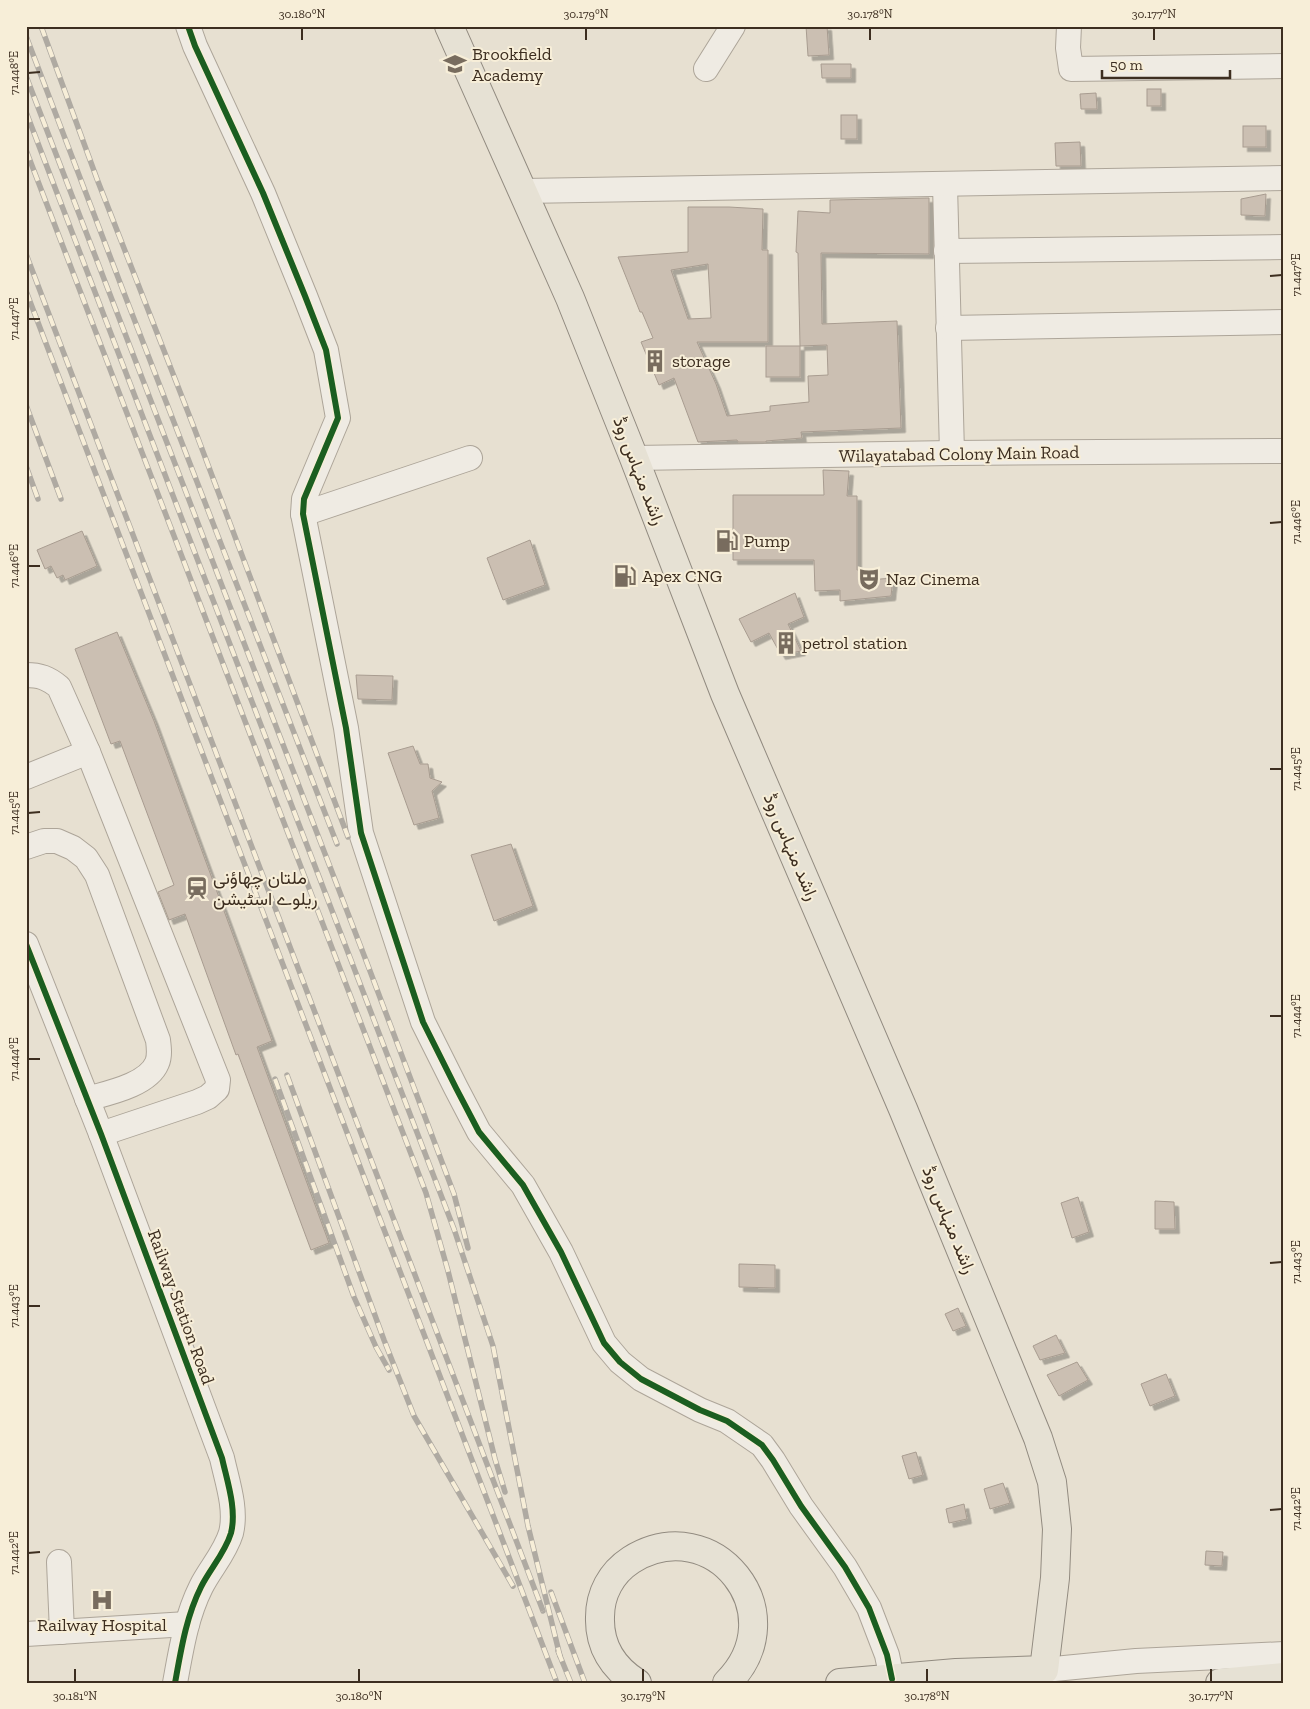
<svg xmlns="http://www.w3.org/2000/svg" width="1310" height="1709" viewBox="0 0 1310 1709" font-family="'Zilla Slab',Vazirmatn,serif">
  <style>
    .building { fill: #cbbfb2; stroke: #a89c90; fill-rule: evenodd; filter: url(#shadow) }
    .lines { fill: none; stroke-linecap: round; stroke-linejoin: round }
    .minor-casing { stroke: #ada599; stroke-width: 26 }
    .major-casing { stroke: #928b80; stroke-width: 30 }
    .minor { stroke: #efebe3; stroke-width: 24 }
    .major { stroke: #e6e1d4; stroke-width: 28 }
    .rail-casing { stroke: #afaaa2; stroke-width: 5.5 }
    .rail { stroke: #f7eed8; stroke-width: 4; stroke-dasharray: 11; stroke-linecap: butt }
    .cycleway-casing { stroke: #f7eed8; stroke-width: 9 }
    .cycleway { stroke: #1b5e20; stroke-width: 6 }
    .ticks { fill: none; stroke: #3d2e20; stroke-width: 2 }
    .labels { text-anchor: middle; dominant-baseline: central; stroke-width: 4; stroke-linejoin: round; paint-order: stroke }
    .poi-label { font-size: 18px; fill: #3d2e20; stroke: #f7eed8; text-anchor: start }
    .street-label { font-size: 18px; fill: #3d2e20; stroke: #f7eed8 }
    .neatline { fill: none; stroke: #3d2e20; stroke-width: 2 }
    .ticks-label { font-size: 12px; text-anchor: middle; fill: #3d2e20 }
  </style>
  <defs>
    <filter id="shadow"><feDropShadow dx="4.5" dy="4.5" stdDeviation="0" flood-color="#0004"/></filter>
  </defs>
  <rect width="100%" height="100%" fill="#e7e0d1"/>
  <g class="building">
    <path d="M806 26H827L829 55 808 56Z"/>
    <path d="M821 64H851V78H822Z"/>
    <rect x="1147" y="89" width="14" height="17"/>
    <path d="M1096 93 1097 109H1081L1080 94Z"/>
    <rect x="841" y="115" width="16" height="24"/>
    <rect x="1243" y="126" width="23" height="21"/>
    <path d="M1080 142 1081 166H1056L1055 143Z"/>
    <path d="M1266 194 1265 216 1241 215V199Z"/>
    <path d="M929 198V254L821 253 822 324 897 321 901 428 801 432 802 438 766 441V442H738L737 440 698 442 674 378 659 385 641 342 653 338 642 312H640L618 257 688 252V207H729L763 209 762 250H768V342H697L716 384 727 416 770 411V406L809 402 808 376 828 375 827 345 800 346 798 253 796 252 798 211 830 213V200ZM708 264 711 318 688 319 671 270Z"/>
    <rect x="766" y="346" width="34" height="31"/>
    <path d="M823 470 849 471 847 496H857V570H869L868 580 893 578 891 596 840 601V590L815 591 814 560H733V495H824Z"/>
    <path d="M82 531 97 566 65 580 63 575 57 578 51 566 45 569 37 550Z"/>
    <path d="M530 540 545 585 503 600 487 558Z"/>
    <path d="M795 593 804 617 788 624 801 651 781 655 769 633 751 642 739 619Z"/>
    <path d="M117 632 154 721 272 1041 257 1047 329 1243 311 1250 238 1054 236 1055 185 914 169 920 158 892 174 885 120 741 111 744 75 649Z"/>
    <path d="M356 675 393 676 392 700 358 699Z"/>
    <path d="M413 746 420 764H428L430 778 442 782 432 791 439 818 414 825 388 753Z"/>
    <path d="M511 844 533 906 494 921 471 855Z"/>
    <path d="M1078 1197 1089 1232 1072 1238 1061 1203Z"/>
    <path d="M1155 1201 1174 1202 1175 1229H1155Z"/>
    <path d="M739 1264 775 1265V1288L739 1287Z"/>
    <path d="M958 1308 966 1326 953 1331 945 1314Z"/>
    <path d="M1056 1335 1065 1353 1040 1360 1033 1346Z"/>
    <path d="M1077 1362 1088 1380 1059 1396 1047 1375Z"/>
    <path d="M1166 1374 1175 1396 1150 1406 1141 1384Z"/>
    <path d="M916 1452 923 1475 909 1479 902 1456Z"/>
    <path d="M1003 1483 1010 1503 990 1509 984 1489Z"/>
    <path d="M964 1504 967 1519 949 1523 946 1509Z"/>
    <path d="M1206 1551 1223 1552 1222 1566 1205 1565Z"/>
  </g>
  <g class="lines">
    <defs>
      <g id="minor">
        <path d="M188 26 195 46 263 193 305 296 326 350 338 418 304 499 303 514 346 728 361 833 423 1022 456 1088 479 1132 523 1185 561 1252 604 1343 620 1362 641 1379 700 1410 727 1421 762 1445 773 1460 801 1506 845 1567 869 1608 887 1655 892 1679"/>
        <path d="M1069 26 1068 48 1071 69 1284 66"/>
        <path d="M706 69 733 26"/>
        <path d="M945 185 952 453"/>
        <path d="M523 191 1284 178"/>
        <path d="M946 251 1284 247"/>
        <path d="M948 328 1284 322"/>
        <path d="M634 458 952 453 1284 451"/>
        <path d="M303 514 470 458"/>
        <path d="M26 675C40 675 48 678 59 687L88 752 218 1080 217 1089 208 1097 197 1102 101 1134"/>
        <path d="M26 777 88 752"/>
        <path d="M26 847 44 841H57L73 848 86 858 97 875 158 1040C159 1048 160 1056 157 1063 148 1085 108 1093 87 1099"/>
        <path d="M26 944 101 1134 222 1458C227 1481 237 1509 231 1533 225 1553 210 1569 201 1587 186 1617 181 1650 175 1683"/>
        <path d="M59 1562 62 1632"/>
        <path d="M26 1634 187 1624"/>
        <path d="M1043 1683 1044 1670 1136 1661 1284 1654"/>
      </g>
      <g id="major">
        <path d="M449 26 570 298 634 458 725 694 903 1109 1038 1438 1052 1482 1057 1529 1055 1578 1044 1670 956 1673 840 1683"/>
        <path d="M637 1683C613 1668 599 1646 600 1617 600 1594 611 1573 631 1560 713 1509 797 1613 727 1683"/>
        <path d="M1220 1683 1284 1677"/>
      </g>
    </defs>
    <use href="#minor" class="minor-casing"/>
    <use href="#major" class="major-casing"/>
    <use href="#minor" class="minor"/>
    <use href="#major" class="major"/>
    <defs>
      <g id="rail">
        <path d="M41 26 97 179 193 425 348 837"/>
        <path d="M26 36 124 293 337 844"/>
        <path d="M26 76 367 963 454 1194 468 1248"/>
        <path d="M26 112 454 1229 493 1346 528 1526 560 1656"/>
        <path d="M26 150 426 1193 448 1271 495 1459 505 1492"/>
        <path d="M26 254 543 1611"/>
        <path d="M26 291 557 1683"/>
        <path d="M26 405 61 499"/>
        <path d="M26 466 38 499"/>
        <path d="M287 1075 384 1340 414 1416 513 1586"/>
        <path d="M275 1079 354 1297 376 1347 389 1370"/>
        <path d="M551 1592 585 1683"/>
        <path d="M558 1651 571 1683"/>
      </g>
    </defs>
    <use href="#rail" class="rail-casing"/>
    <use href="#rail" class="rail"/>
    <defs>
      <g id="cycleway">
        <path d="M188 26 195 46 263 193 305 296 326 350 338 418 304 499 303 514 346 728 361 833 423 1022 456 1088 479 1132 523 1185 561 1252 604 1343 620 1362 641 1379 700 1410 727 1421 762 1445 773 1460 801 1506 845 1567 869 1608 887 1655 892 1679"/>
        <path d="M26 944 101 1134 222 1458C227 1481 237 1509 231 1533 225 1553 210 1569 201 1587 186 1617 181 1650 175 1683"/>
      </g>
    </defs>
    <use href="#cycleway" class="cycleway-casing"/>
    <use href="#cycleway" class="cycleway"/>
  </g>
  <path class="ticks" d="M302 28V40M586 28V40M870 28V40M1154 28V40M28 73 40 72M1270 276 1282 275M28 319H40M1270 523 1282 522M28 566H40M1270 769H1282M28 813 40 812M1270 1016H1282M28 1059H40M1270 1263 1282 1262M28 1306H40M1270 1510 1282 1509M28 1553 40 1552M75 1669V1682M359 1669V1682M643 1669V1682M927 1669V1682M1211 1669V1682"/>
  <defs>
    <symbol id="school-bare" viewBox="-9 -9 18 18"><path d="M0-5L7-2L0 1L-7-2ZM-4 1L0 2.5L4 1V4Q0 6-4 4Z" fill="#786c5e" stroke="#f7eed8" stroke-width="2.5" paint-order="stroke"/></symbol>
    <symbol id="building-bare" viewBox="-9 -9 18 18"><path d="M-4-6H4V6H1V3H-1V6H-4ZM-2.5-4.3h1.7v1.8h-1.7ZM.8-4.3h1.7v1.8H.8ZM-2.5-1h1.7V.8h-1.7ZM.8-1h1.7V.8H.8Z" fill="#786c5e" stroke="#f7eed8" stroke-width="2.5" paint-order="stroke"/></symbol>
    <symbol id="fuel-bare" viewBox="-9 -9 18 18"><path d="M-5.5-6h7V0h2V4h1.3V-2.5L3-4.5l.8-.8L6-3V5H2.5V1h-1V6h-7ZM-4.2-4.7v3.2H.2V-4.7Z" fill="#786c5e" stroke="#f7eed8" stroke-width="2.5" paint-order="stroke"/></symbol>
    <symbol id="theatre-bare" viewBox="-9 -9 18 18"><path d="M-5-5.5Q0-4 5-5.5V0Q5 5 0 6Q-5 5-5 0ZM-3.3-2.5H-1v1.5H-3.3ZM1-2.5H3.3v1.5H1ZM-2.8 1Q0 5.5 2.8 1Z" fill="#786c5e" stroke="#f7eed8" stroke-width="2.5" paint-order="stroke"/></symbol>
    <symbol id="station-bare" viewBox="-9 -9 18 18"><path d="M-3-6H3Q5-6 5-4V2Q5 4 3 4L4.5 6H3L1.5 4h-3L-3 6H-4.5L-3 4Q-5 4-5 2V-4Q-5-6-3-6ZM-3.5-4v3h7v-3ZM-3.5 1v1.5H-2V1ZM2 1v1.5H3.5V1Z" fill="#786c5e" stroke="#f7eed8" stroke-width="2.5" paint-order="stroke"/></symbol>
    <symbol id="hospital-bare" viewBox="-9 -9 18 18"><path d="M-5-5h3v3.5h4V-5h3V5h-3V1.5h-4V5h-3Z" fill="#786c5e" stroke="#f7eed8" stroke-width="2.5" paint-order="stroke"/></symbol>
  </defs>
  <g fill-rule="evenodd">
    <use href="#school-bare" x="439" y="48" width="32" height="32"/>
    <use href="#building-bare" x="639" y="345" width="32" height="32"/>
    <use href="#fuel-bare" x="711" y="525" width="32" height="32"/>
    <use href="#fuel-bare" x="609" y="560" width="32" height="32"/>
    <use href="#theatre-bare" x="853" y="563" width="32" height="32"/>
    <use href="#building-bare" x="770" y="627" width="32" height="32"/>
    <use href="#station-bare" x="181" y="872" width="32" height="32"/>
    <use href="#hospital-bare" x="86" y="1584" width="32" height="32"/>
  </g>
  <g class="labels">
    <g class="poi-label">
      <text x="472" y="54">Brookfield<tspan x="472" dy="21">Academy</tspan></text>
      <text x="672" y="361">storage</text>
      <text x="744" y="541">Pump</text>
      <text x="642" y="576">Apex CNG</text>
      <text x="886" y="579">Naz Cinema</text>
      <text x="802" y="643">petrol station</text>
      <text x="213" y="878">ملتان چھاؤنی<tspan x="213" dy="21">ریلوے اسٹیشن</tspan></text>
      <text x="102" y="1625" text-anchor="middle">Railway Hospital</text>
    </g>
    <g class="street-label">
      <text transform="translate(959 454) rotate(-1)">Wilayatabad Colony Main Road</text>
      <text transform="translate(639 471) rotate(69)">راشد منہاس روڈ</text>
      <text transform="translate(791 847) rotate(67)">راشد منہاس روڈ</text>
      <text transform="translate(949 1220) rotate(68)">راشد منہاس روڈ</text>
      <text transform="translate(181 1307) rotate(70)">Railway Station Road</text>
    </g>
  </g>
  <rect width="1310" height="1709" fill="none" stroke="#f7eed8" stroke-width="55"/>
  <path d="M1102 70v8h128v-8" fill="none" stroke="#3d2e20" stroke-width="2.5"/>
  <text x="1110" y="70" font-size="15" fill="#3d2e20" stroke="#f7eed8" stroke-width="4" paint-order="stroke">50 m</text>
  <rect x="28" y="28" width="1254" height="1654" class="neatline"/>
  <g class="ticks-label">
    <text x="302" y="18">30.180°N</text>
    <text x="586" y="18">30.179°N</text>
    <text x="870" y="18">30.178°N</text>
    <text x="1154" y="18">30.177°N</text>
    <text transform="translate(14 73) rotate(-90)" y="4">71.448°E</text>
    <text transform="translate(1296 275) rotate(-90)" y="4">71.447°E</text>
    <text transform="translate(14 319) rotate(-90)" y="4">71.447°E</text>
    <text transform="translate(1296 522) rotate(-90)" y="4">71.446°E</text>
    <text transform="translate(14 566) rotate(-90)" y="4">71.446°E</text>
    <text transform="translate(1296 769) rotate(-90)" y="4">71.445°E</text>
    <text transform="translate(14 813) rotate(-90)" y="4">71.445°E</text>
    <text transform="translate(1296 1016) rotate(-90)" y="4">71.444°E</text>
    <text transform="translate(14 1059) rotate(-90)" y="4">71.444°E</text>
    <text transform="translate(1296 1262) rotate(-90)" y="4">71.443°E</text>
    <text transform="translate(14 1306) rotate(-90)" y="4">71.443°E</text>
    <text transform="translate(1296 1509) rotate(-90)" y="4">71.442°E</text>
    <text transform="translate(14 1553) rotate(-90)" y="4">71.442°E</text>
    <text x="75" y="1700">30.181°N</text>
    <text x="359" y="1700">30.180°N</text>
    <text x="643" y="1700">30.179°N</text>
    <text x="927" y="1700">30.178°N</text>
    <text x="1211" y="1700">30.177°N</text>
  </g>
</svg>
